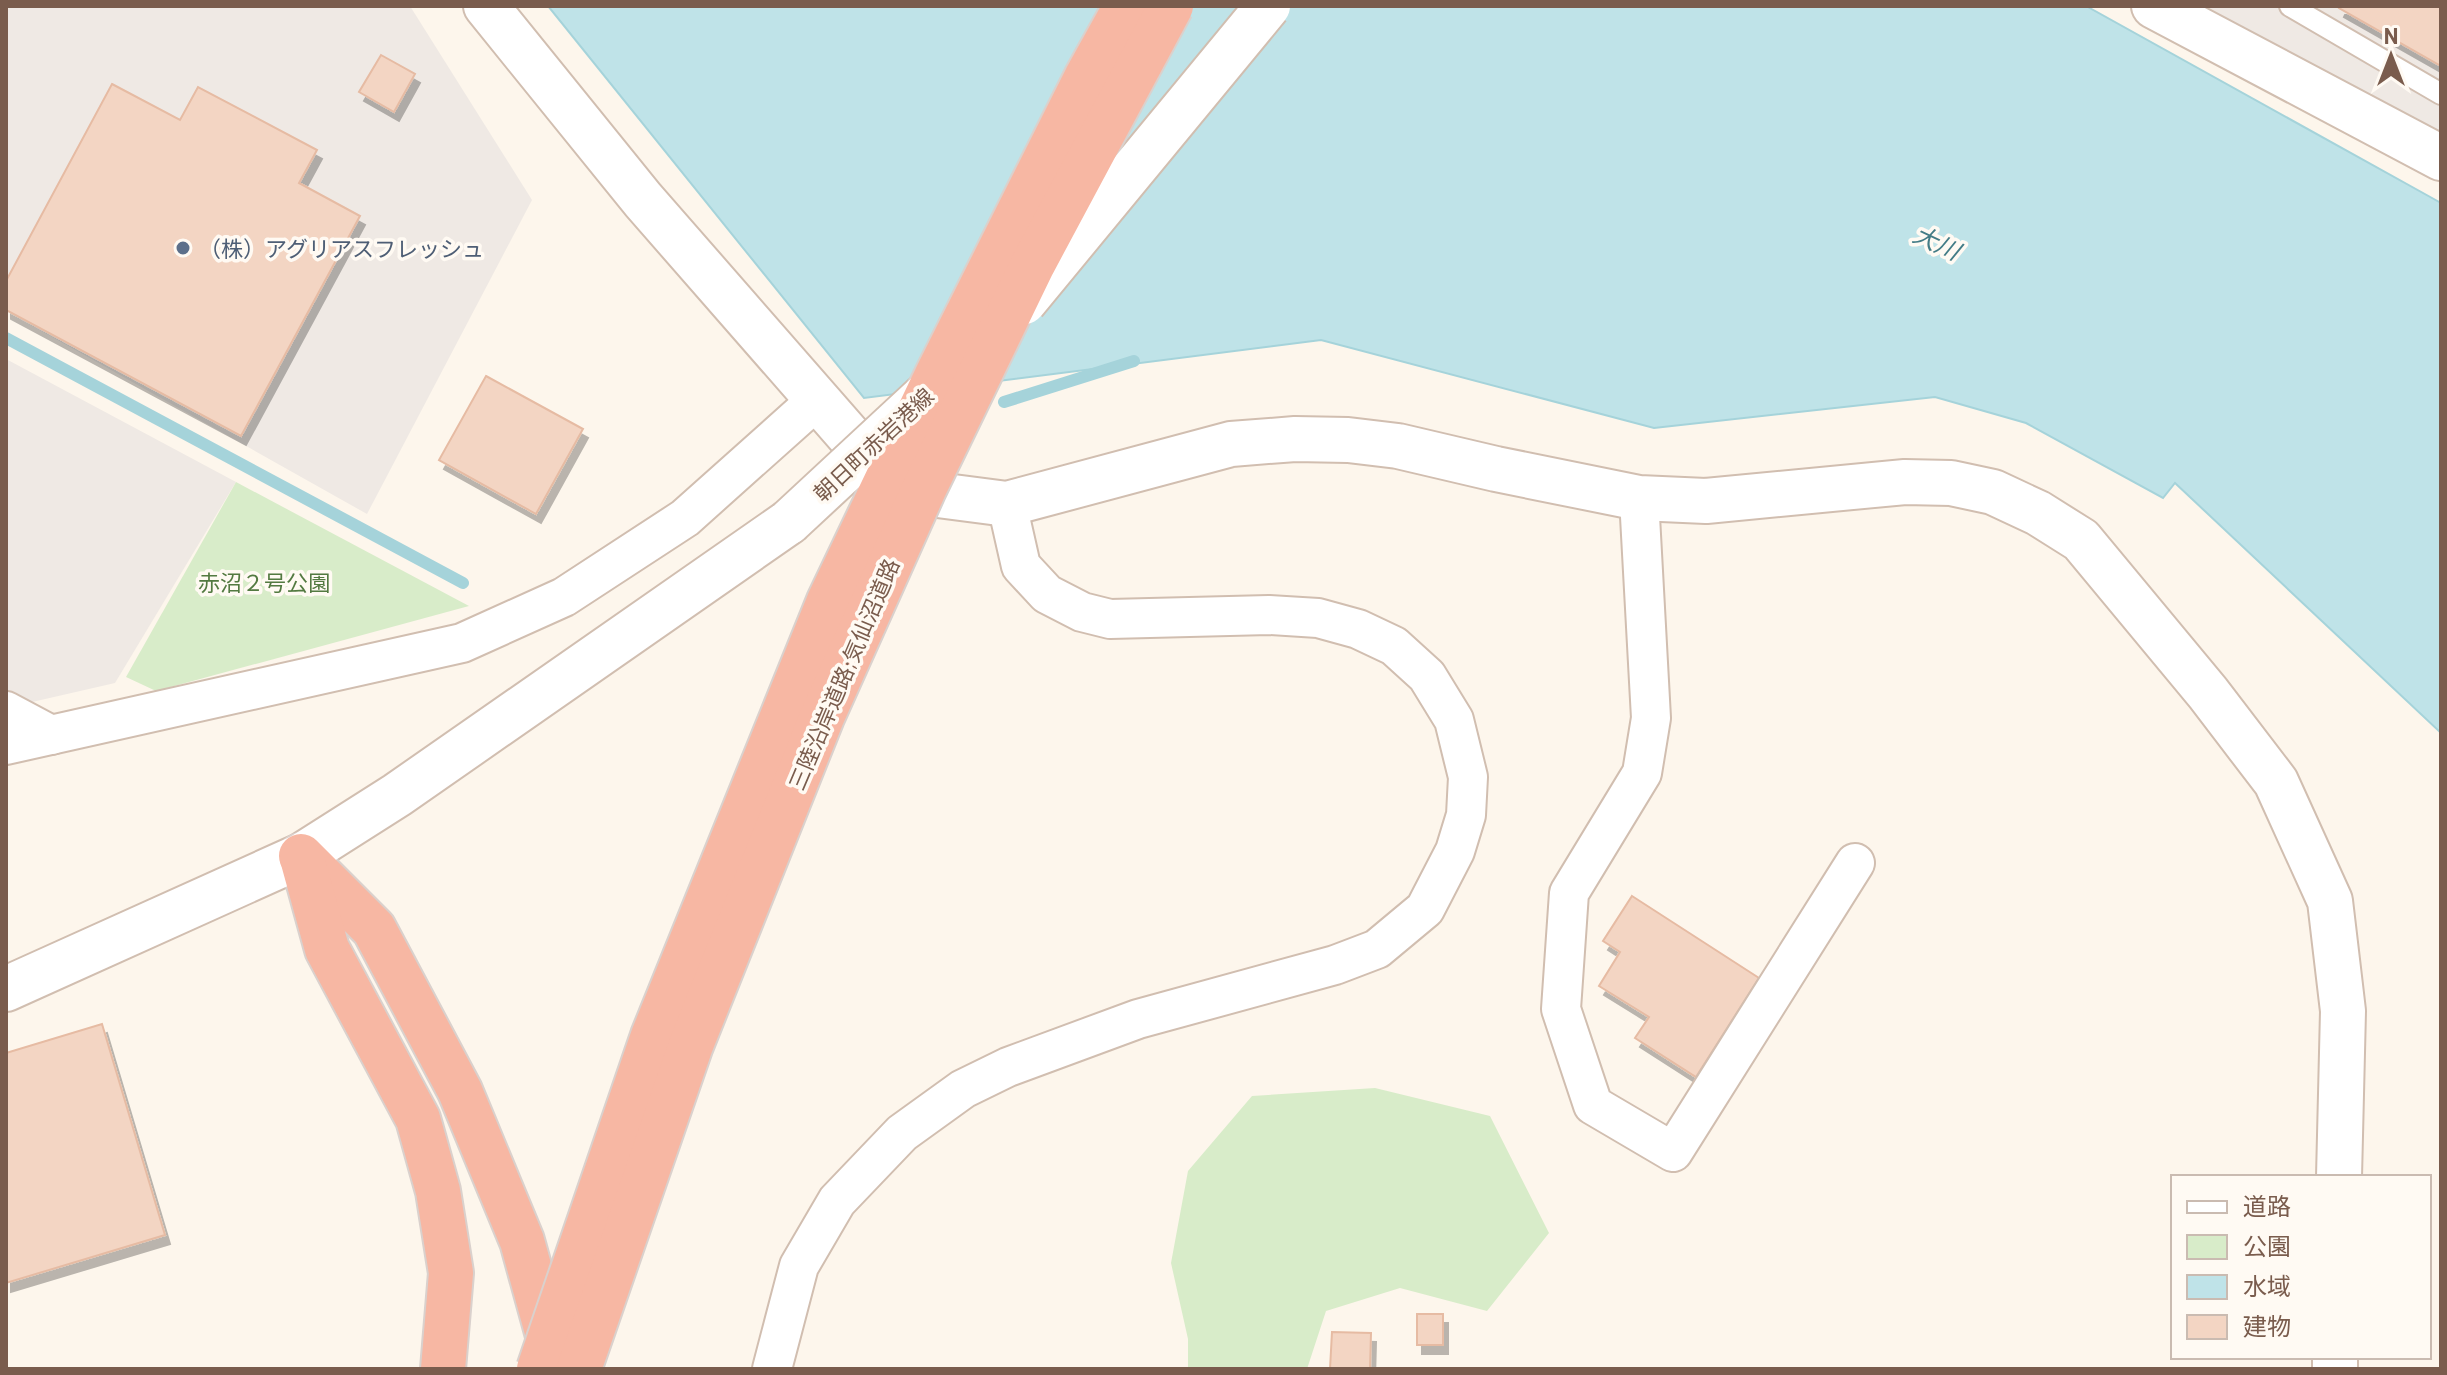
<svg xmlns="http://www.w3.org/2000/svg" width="2447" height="1375" viewBox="0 0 2447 1375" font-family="Barlow,'Noto Sans JP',sans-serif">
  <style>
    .industrial { fill: #efe9e4 }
    .green { fill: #d8ecc9 }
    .water { fill: #bfe3e8; stroke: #a5d3da; stroke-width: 2 }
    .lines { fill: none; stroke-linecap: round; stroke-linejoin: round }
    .stream { stroke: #a5d3da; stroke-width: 12 }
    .building { fill: #f3d5c3; stroke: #e6bba3; stroke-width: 2; filter: url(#shadow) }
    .service-casing { stroke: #d1beb0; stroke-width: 24 }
    .minor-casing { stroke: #d1beb0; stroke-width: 42 }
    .tertiary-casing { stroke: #d1beb0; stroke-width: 48 }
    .motorway-casing { stroke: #dad1cd; stroke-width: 48 }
    .service { stroke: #fff; stroke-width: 20 }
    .minor { stroke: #fff; stroke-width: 38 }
    .tertiary { stroke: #fff; stroke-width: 44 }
    .motorway { stroke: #f7b7a3; stroke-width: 44 }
    .tertiary-bridge-casing { stroke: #d1beb0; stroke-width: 48; stroke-linecap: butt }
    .motorway-bridge-casing { stroke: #dad1cd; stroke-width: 48; stroke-linecap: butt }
    .tertiary-bridge { stroke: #fff; stroke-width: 44 }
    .motorway-bridge { stroke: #f7b7a3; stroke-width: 44 }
    .service-dot { fill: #5c6f8a; stroke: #fffaf3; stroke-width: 3 }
    .labels { text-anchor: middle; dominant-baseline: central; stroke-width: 7; stroke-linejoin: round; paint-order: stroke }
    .service-label { font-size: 22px; fill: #4e5e75; stroke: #fffaf3; text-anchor: start }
    .street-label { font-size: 22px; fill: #7a5c4d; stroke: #fffaf3 }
    .park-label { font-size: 22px; fill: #537a41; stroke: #fffaf3 }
    .water-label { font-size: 24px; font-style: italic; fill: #437c86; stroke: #fffaf3 }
  </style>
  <defs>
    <filter id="shadow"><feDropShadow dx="5" dy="9" stdDeviation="0" flood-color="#0004"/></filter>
  </defs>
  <rect width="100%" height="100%" fill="#fdf6ec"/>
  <g class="industrial">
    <path d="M6 6H410L532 200 367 514 6 311Z"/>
    <path d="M2199 6H2441V135Z"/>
    <path d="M6 359 236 482 115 683 6 708Z"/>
  </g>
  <g class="green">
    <path d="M236 482 469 606 156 691 126 677Z"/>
    <path d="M1375 1088 1490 1116 1549 1233 1487 1311 1400 1288 1326 1311 1307 1369H1188V1339L1171 1263 1188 1171 1252 1096Z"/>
  </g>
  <path class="water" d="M548 6H2086L2441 203V733L2175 483 2163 498 2026 423 1935 397 1654 428 1321 340 864 398Z"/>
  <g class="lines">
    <g class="stream">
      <path d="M6 338 463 583"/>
      <path d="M1004 402 1134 361"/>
    </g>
  </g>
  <g class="building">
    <path d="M2340 6H2441V66L2339 8Z"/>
    <path d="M381 55 415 74 394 112 359 92Z"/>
    <path d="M112 84 180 120 198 87 317 150 299 183 360 216 241 436 6 310V281Z"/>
    <path d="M486 376 583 429 536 514 439 460Z"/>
    <path d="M1632 896 1759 978 1696 1077 1635 1038 1649 1017 1599 986 1620 952 1603 941Z"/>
    <path d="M102 1024 165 1235 6 1283V1053Z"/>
    <rect x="1417" y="1314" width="26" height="31"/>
    <path d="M1332 1332 1371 1333 1370 1369H1330Z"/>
  </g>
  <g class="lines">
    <defs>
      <path id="service" d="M2290 6 2441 94"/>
      <g id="minor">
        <path d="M1639 498 1651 718 1642 773 1569 893 1561 1009 1593 1105 1673 1152 1855 863"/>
        <path d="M6 711 51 735"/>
        <path d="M6 745 462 643 564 597 685 518 817 400"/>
        <path d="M772 1369 799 1266 837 1201 902 1133 963 1089 1008 1067 1138 1019 1335 965 1377 949 1425 909 1455 851 1466 815 1468 777 1454 720 1427 676 1394 646 1358 629 1318 618 1269 615 1110 619 1082 612 1047 594 1021 566 1007 504"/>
      </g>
      <g id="tertiary">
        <path d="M486 6 643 200 872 462 907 486 930 494 1007 504 1231 444 1295 439 1348 440 1398 446 1496 469 1639 498 1706 501 1905 482 1951 483 1993 492 2038 513 2081 540 2208 693 2276 782 2330 901 2343 1011 2339 1177"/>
        <path d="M2154 6 2441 158"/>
        <path d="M6 989 301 856 397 795 789 522"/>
        <path d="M2335 1369V1357"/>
      </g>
      <g id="motorway">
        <path d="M301 856 374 929 460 1091 522 1241 555 1361"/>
        <path d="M302 858 327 949 418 1119 438 1191 451 1273 443 1369"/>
      </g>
    </defs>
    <use href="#service" class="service-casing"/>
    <use href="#minor" class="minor-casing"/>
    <use href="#tertiary" class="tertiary-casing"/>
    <use href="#motorway" class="motorway-casing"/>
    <use href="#service" class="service"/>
    <use href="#minor" class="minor"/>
    <use href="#tertiary" class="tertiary"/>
    <use href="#motorway" class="motorway"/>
    <defs>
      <g id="tertiary-bridge">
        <path d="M1024 302 1268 6"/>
        <path d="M789 522 928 393"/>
      </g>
      <g id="motorway-bridge">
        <path d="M539 1369 653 1036 829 601 937 375 1086 78 1126 6"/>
        <path d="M579 1369 691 1045 822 717 924 489 1033 264 1171 6"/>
      </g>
    </defs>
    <use href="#tertiary-bridge" class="tertiary-bridge-casing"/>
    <use href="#motorway-bridge" class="motorway-bridge-casing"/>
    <use href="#tertiary-bridge" class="tertiary-bridge"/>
    <use href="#motorway-bridge" class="motorway-bridge"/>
  </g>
  <circle class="service-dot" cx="183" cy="248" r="8"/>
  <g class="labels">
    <g class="service-label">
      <text x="199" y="248">（株）アグリアスフレッシュ</text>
    </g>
    <g class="street-label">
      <text transform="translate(873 444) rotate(-43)">朝日町赤岩港線</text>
      <text transform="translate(843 674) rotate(-67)">三陸沿岸道路;気仙沼道路</text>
    </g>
    <g class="park-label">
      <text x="264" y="582">赤沼２号公園</text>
    </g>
    <g class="water-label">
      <text transform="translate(1937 242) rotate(25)">大川</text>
    </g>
  </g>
  <rect width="2447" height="1375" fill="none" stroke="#7a5c4d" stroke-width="16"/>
  <rect x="2171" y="1175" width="260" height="184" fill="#fffaf3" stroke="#cabbb1" stroke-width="2"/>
  <rect x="2187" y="1201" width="40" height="12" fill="#ffffff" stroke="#cabbb1" stroke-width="2"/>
  <text x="2243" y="1215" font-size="24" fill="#7a5c4d">道路</text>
  <rect x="2187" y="1235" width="40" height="24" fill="#d8ecc9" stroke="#cabbb1" stroke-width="2"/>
  <text x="2243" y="1255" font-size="24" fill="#7a5c4d">公園</text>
  <rect x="2187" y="1275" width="40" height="24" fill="#bfe3e8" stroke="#cabbb1" stroke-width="2"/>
  <text x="2243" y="1295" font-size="24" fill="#7a5c4d">水域</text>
  <rect x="2187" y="1315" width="40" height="24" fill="#f3d5c3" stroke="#cabbb1" stroke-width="2"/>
  <text x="2243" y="1335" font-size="24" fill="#7a5c4d">建物</text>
  <g transform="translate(2391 56)" stroke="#fffaf3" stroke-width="6" paint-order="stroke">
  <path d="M0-6L14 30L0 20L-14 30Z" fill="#7a5c4d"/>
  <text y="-12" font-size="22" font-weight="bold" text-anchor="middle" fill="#7a5c4d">N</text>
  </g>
</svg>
